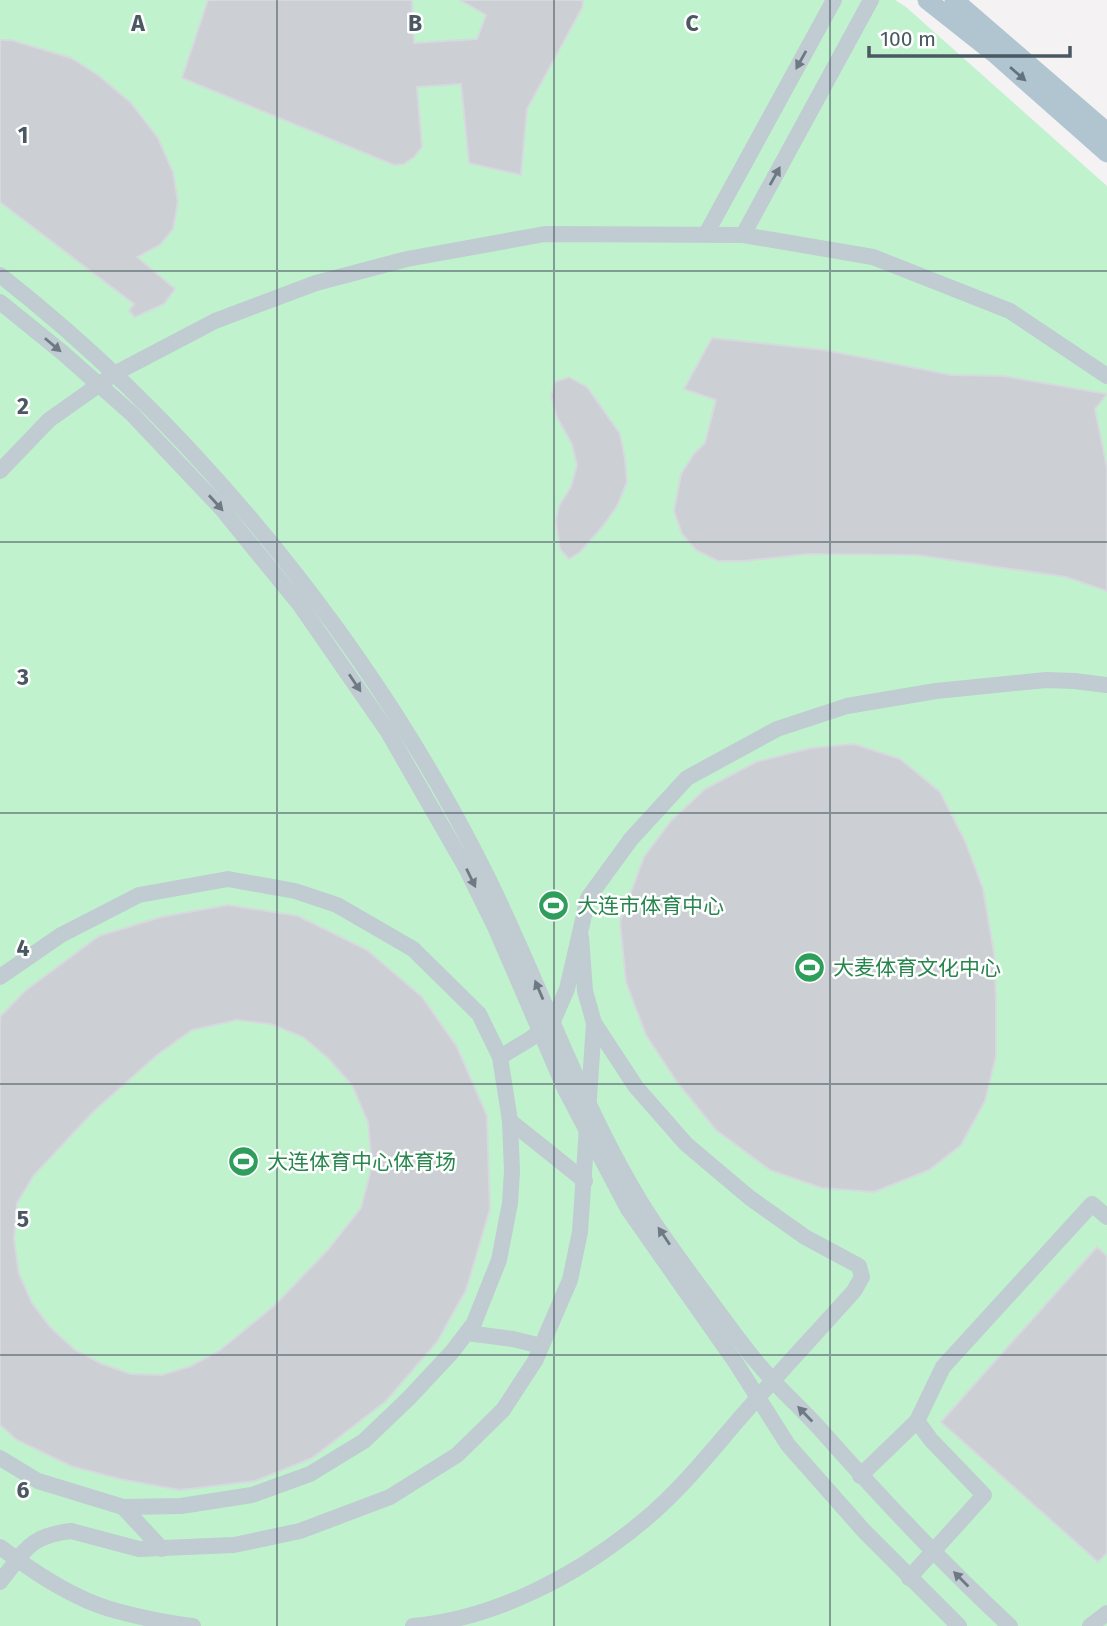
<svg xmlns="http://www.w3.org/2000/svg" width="1107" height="1626" viewBox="0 0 1107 1626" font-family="'Fira Sans','Noto Sans SC',sans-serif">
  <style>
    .pitch { fill: #c0f2ce }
    .building { fill: #ccd0d4; stroke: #d6d9dd; stroke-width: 2; fill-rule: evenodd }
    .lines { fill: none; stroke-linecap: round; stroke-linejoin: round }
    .minor { stroke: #c0cbd2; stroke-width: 16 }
    .major { stroke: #b1c5d1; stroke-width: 19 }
    .minor-bridge { stroke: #c0cbd2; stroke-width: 16 }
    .oneway { fill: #6d7a83 }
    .oneway2 { fill: #63737d }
    .grid { fill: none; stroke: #495861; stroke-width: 2; stroke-opacity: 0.55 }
    .labels { text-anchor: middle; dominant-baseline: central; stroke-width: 5; stroke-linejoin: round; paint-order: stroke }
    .leisure-label { font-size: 21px; fill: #27864d; stroke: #fff; text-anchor: start }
    .grid-label { font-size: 23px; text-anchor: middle; font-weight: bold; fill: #495861; stroke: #fff; stroke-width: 5; stroke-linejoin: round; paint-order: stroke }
  </style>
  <rect width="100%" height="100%" fill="#f4f2f2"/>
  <path class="pitch" d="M0 0H895L906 7 1107 186V1626H0Z"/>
  <g class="building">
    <path d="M208 0H412L414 43 477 39 486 15 460 0H583L582 8 527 109 521 175 469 163 461 84 417 87 422 147 414 157 404 164 394 165 182 78Z"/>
    <path d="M0 40H11L71 58 98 75 130 102 158 138 173 172 178 202 173 229 160 245 137 257 175 289 164 304 135 317 129 311 134 304 0 202Z"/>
    <path d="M712 338 824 350 951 375 1003 376 1107 394 1095 409 1107 468V591L1066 577 917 555 809 554 743 561H718L696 550 682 534 674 511 681 474 694 454 705 443 716 400 684 389Z"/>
    <path d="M569 377 587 387 620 434 625 459 627 482 617 506 603 526 580 552 569 559 560 549 556 522 559 506 571 487 577 465 572 444 557 417 551 396 555 382Z"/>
    <path d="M854 744 900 759 940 792 965 841 983 889 994 953 996 1000V1056L985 1101 961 1145 929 1170 874 1192 822 1188 770 1170 716 1130 677 1082 646 1035 626 982 620 922 644 857 671 821 705 789 756 762 811 748Z"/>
    <path d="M228 905 298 916 367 950 422 997 457 1047 487 1116 490 1209 466 1290 437 1342 386 1401 312 1458 255 1481 180 1490 120 1479 71 1466 17 1440 0 1425V1017L25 991 99 936 161 917ZM237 1020 271 1024 303 1037 329 1059 352 1085 368 1122 372 1166 361 1208 327 1251 274 1306 219 1351 191 1366 162 1375 131 1374 102 1364 75 1350 51 1328 32 1303 19 1274 14 1239 17 1203 34 1175 93 1112 157 1055 192 1030Z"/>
    <path d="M1097 1247 1107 1256V1553L1098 1562 941 1422Z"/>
  </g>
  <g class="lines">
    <g class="minor">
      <path d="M706 234 834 0"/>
      <path d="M743 235 871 0"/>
      <path d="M0 275C198 430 375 650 487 876 540 983 578 1098 640 1201 662 1237 689 1272 714 1306 729 1326 744 1348 761 1367 779 1389 801 1408 820 1429 881 1498 943 1564 1010 1626"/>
      <path d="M0 302 63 353 132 414 221 508 300 605 388 732 466 868 496 929 565 1089 628 1209 736 1363 788 1445 864 1531 959 1626"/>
      <path d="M0 471 49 420 114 374 215 321 316 283 407 259 545 234 743 235 873 257 1010 311 1107 376"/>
      <path d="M1074 681 1107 685"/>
      <path d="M0 977 61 935 139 895 228 879 295 891 337 905 413 949 479 1014 500 1057 510 1121 512 1171 510 1203 499 1260 474 1323 452 1352 409 1398 364 1441 310 1474 252 1495 181 1506 123 1507 38 1481 0 1458"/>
      <path d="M510 1121 585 1181"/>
      <path d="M467 1333 513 1339 541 1346"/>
      <path d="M860 1476 917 1421 943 1367 1092 1204 1107 1217"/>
      <path d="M123 1507 162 1549"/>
      <path d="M0 1547C30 1569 63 1592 98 1605 122 1614 167 1623 193 1626"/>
      <path d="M909 1578 984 1495 931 1440 917 1421"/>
      <path d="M0 1582C25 1551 28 1536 71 1531"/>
      <path d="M413 1626C497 1618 578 1575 642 1522 684 1488 718 1442 754 1402 787 1364 821 1328 854 1291L862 1277 859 1266 805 1237 750 1198 686 1144 636 1087 594 1023 585 991 581 937"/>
      <path d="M1090 1626 1107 1613"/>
    </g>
    <g class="major">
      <path d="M927 0 994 53 1107 153"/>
      <path d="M954 0 1107 132"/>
    </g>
    <g class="minor-bridge">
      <path d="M500 1057 530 1039 553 1021 567 989 588 898 631 839 687 778 777 729 847 706 936 691 1046 680 1074 681"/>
      <path d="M71 1531 139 1549 234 1545 300 1531 390 1497 457 1455 503 1410 535 1361 570 1280 580 1232 594 1023"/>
    </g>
  </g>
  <defs><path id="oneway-solid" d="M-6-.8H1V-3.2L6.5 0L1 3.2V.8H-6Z" transform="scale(1.75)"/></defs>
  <g class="oneway">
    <use href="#oneway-solid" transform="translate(801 60) rotate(119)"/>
    <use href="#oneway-solid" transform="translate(775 176) rotate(-61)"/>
    <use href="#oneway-solid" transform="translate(53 345) rotate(40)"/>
    <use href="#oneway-solid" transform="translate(216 503) rotate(48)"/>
    <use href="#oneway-solid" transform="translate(355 683) rotate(56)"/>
    <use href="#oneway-solid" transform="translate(471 878) rotate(64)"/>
    <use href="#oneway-solid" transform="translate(539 990) rotate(-113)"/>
    <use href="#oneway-solid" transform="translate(664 1236) rotate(-124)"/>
    <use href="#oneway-solid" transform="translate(805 1414) rotate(-134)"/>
    <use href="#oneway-solid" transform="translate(961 1579) rotate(-135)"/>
  </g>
  <use class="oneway2" href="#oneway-solid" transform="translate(1018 74) rotate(41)"/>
  <path class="grid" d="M277 0V1626M554 0V1626M830 0V1626M0 271H1107M0 542H1107M0 813H1107M0 1084H1107M0 1355H1107"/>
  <defs>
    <symbol id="stadium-disc" viewBox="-11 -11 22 22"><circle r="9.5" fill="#2e9e5b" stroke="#fff"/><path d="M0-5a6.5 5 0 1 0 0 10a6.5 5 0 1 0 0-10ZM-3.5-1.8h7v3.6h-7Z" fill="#fff"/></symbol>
  </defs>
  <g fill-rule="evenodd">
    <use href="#stadium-disc" x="536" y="888" width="35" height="35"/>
    <use href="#stadium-disc" x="792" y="950" width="35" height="35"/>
    <use href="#stadium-disc" x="226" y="1144" width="35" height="35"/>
  </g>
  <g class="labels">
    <g class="leisure-label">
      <text x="577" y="906">大连市体育中心</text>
      <text x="833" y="968">大麦体育文化中心</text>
      <text x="267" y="1162">大连体育中心体育场</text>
    </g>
  </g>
  <g class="grid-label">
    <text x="138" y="31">A</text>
    <text x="415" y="31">B</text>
    <text x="692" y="31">C</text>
    <text x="23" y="143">1</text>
    <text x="23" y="414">2</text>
    <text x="23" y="685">3</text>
    <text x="23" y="956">4</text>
    <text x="23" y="1227">5</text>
    <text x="23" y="1498">6</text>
  </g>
  <path d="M869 46v10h201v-10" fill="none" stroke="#495861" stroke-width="3.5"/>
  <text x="880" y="46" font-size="21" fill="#495861" stroke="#ffffff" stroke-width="5" paint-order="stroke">100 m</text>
</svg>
